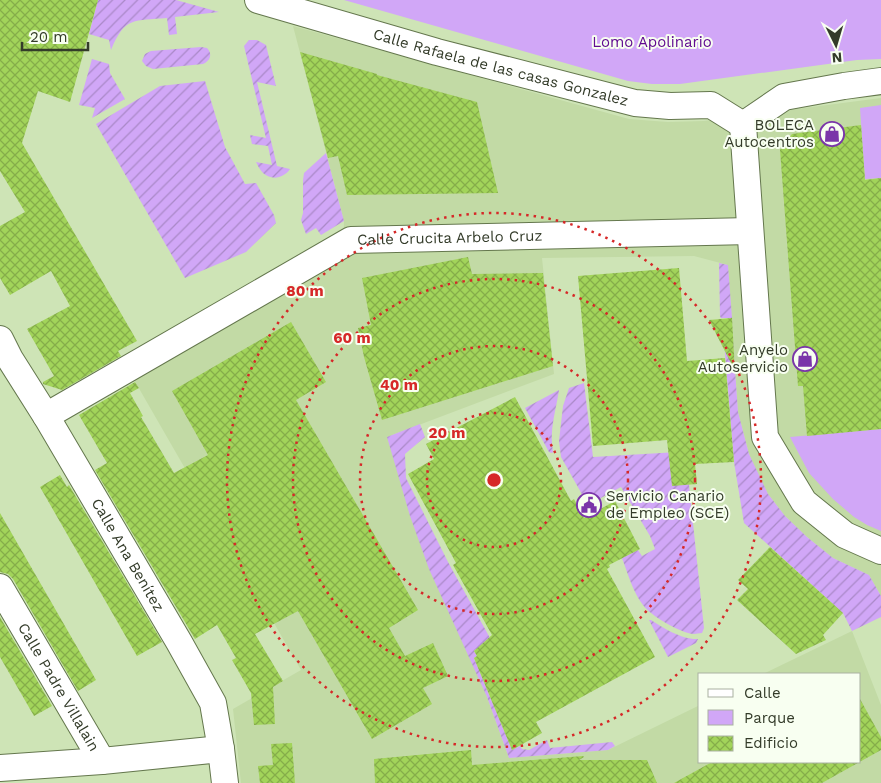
<svg xmlns="http://www.w3.org/2000/svg" width="881" height="783" viewBox="0 0 881 783" font-family="'Work Sans',sans-serif">
  <style>
    .built { fill: #c2daa5 }
    .green { fill: #d1a7f7 }
    .garden { fill: url(#garden-furrows) }
    .building { fill: url(#building-cross-hatch) }
    .lines { fill: none; stroke-linecap: round; stroke-linejoin: round }
    .street-casing { stroke: #64774d; stroke-width: 28 }
    .street { stroke: #fff; stroke-width: 26 }
    .ring { fill: none; stroke: #d62828; stroke-width: 2.5; stroke-dasharray: 2.5 5 }
    .labels { text-anchor: middle; dominant-baseline: central; stroke-width: 4; stroke-linejoin: round; paint-order: stroke }
    .park-label { font-size: 15px; fill: #610b90; stroke: #f8fff1 }
    .street-label { font-size: 15px; fill: #333b29; stroke: #f8fff1 }
    .poi-label { font-size: 15px; fill: #333b29; stroke: #f8fff1; text-anchor: end }
    .centre { fill: #d62828; stroke: #f8fff1; stroke-width: 2.5 }
    .ring-label { font-size: 15px; text-anchor: middle; font-weight: bold; fill: #d62828; stroke: #f8fff1; stroke-width: 4; stroke-linejoin: round; paint-order: stroke }
  </style>
  <defs>
    <pattern id="garden-furrows" width="10" height="10" patternUnits="userSpaceOnUse" patternTransform="scale(1.25)"><rect width="10" height="10" fill="#d1a7f7"/><path d="M-1 1l2-2M0 10L10 0M9 11l2-2" fill="none" stroke="#aa89c8"/></pattern>
    <pattern id="building-cross-hatch" width="8" height="8" patternUnits="userSpaceOnUse" patternTransform="scale(1.25)"><rect width="8" height="8" fill="#a2d45a"/><path d="M0 0l8 8M0 8l8-8" fill="none" stroke="#85ad4a"/></pattern>
  </defs>
  <rect width="100%" height="100%" fill="#cee4b6"/>
  <path class="built" d="M293 26 629 119 668 122 704 121 881 98V596L869 575 833 558 807 537 785 516 768 494 757 473 749 454 738 412 728 265 694 256 542 258 554 374 387 437 487 697 509 758 608 750 700 705V762H860V674H763L852 631 881 705V783H241L233 709 301 670 133 378 343 257 344 221Z"/>
  <g class="green">
    <path d="M344 0H881V59L857 60 680 84H652L628 81Z"/>
    <path d="M881 105V178L865 179 860 108Z"/>
    <path d="M881 429V531L867 525 854 517 833 499 809 473 790 437Z"/>
  </g>
  <g class="garden">
    <path d="M98 0H176L219 12 175 17 177 34 169 35 167 18C134 21 125 16 111 50L109 40 89 34Z"/>
    <path d="M249 40H257L266 45 276 86 257 82 277 166 290 169C284 178 272 181 263 173 260 170 258 166 256 162L272 165 268 146 252 144 250 135 266 138 244 46Z"/>
    <path d="M201 47 207 48C213 54 210 61 203 64L153 69 146 66 142 61 145 54 151 51Z"/>
    <path d="M92 59 109 64 110 73 125 99 92 118 95 108 79 105Z"/>
    <path d="M205 81 225 147 245 184 256 183 274 215 276 223 246 252 185 278 96 124 160 86Z"/>
    <path d="M326 153 344 221 321 235 316 228 306 234 301 220 303 213V180L304 173Z"/>
    <path d="M719 263 728 265 732 318H721L720 316Z"/>
    <path d="M724 341H733L738 412 749 454 768 494 785 516 807 537 833 558 869 575 881 596V617L852 631 843 613 744 523 734 462Z"/>
    <path d="M584 383 593 457 695 451 689 485 704 628 702 633C699 633 697 634 694 634 680 633 651 616 643 605 633 592 628 574 622 558L638 550 642 556 655 549 650 536 621 487 588 505 561 457 559 441 563 406 569 388Z"/>
    <path d="M559 390C556 411 549 429 553 452L552 453 549 452 525 408Z"/>
    <path d="M420 424 425 437 405 454 406 478 448 562 495 647 476 649 474 651 477 656 474 658 512 750 520 746 522 749 529 750 547 740 550 748 612 742 615 746 608 750 509 758 487 697 429 569 410 516 387 437Z"/>
    <path d="M649 620H651C663 628 683 640 698 639L696 643 668 657Z"/>
  </g>
  <g class="building">
    <path d="M0 0H98L70 102 38 91 22 143 137 341 118 351 121 356 62 390 43 384V382L54 376 27 329 70 306 51 271 10 295 0 278V226L25 212 0 171Z"/>
    <path d="M300 52 377 74V75L477 102 498 193 347 195 338 156 328 158Z"/>
    <path d="M861 125 865 180 881 178V429L807 436 803 386H798L780 150 792 134Z"/>
    <path d="M468 257 472 274 543 273 553 366 382 420 364 357 358 328 371 325 362 278Z"/>
    <path d="M679 268 687 361 725 358 734 462 695 464 697 484 672 486 667 440 593 446 578 276Z"/>
    <path d="M732 318 735 371 709 320Z"/>
    <path d="M291 322 326 382 296 400 418 610 389 628 405 656 433 643 448 676 423 688 432 704 372 739 298 611 255 634 283 681 273 687 275 724 254 725 251 693 232 660 236 658 217 625 195 639 95 470 107 463 79 415 135 382 139 388 130 393 143 416 141 417 174 473 208 455 172 391Z"/>
    <path d="M515 397 571 501 574 499 584 518 615 501 640 549 609 565 610 567 607 569 655 657 536 722 542 733 512 750 474 658 477 656 474 651 492 635 453 565 456 563 408 474 434 459 426 444Z"/>
    <path d="M60 475 67 487 69 485 162 642 137 656 40 487Z"/>
    <path d="M0 513 96 680 78 691 13 579 8 574 0 572Z"/>
    <path d="M770 547 843 613 823 635 826 640 796 654 737 600 748 589 738 580Z"/>
    <path d="M0 617 52 706 34 716 0 657Z"/>
    <path d="M860 699 881 737V750L822 783H674L712 762H860Z"/>
    <path d="M292 743 295 783H260L258 766 273 765 271 744Z"/>
    <path d="M471 750 472 765 583 756 584 757 579 760H647L657 783H375L374 759Z"/>
  </g>
  <g class="lines">
    <defs>
      <g id="street">
        <path id="s1" d="M258 0 437 52 635 103 670 106 711 105 743 125"/>
        <path d="M743 125 765 437 804 502 845 535 881 551"/>
        <path d="M743 125 784 97 844 86 881 81"/>
        <path id="s2" d="M0 339 10 359 46 416 179 642 213 703 221 749 225 783"/>
        <path id="s3" d="M46 416 351 240 750 231"/>
        <path id="s4" d="M0 587 102 761"/>
        <path d="M0 768 102 761 221 749"/>
      </g>
    </defs>
    <use href="#street" class="street-casing"/>
    <use href="#street" class="street"/>
  </g>
  <g class="ring">
    <circle cx="494" cy="480" r="67"/>
    <circle cx="494" cy="480" r="134"/>
    <circle cx="494" cy="480" r="201"/>
    <circle cx="494" cy="480" r="267"/>
  </g>
  <defs>
    <symbol id="shop-ring" viewBox="-11 -11 22 22"><circle r="9.5" fill="#f8fff1" stroke="#7a35a9" stroke-width="1.5"/><path d="M-5-2.5h2.3a2.7 3.5 0 0 1 5.4 0H5L5.5 6h-11ZM-1.5-2.5h3a1.5 2.3 0 0 0-3 0Z" fill="#7a35a9"/></symbol>
    <symbol id="civic-ring" viewBox="-11 -11 22 22"><circle r="9.5" fill="#f8fff1" stroke="#7a35a9" stroke-width="1.5"/><path d="M-.6-6.5H3V-4.5H.6V-3L4-1V1h2V6H-6V1h2V-1L-.6-3ZM-1.2 2.5V6h2.4V2.5Z" fill="#7a35a9"/></symbol>
  </defs>
  <g fill-rule="evenodd">
    <use href="#shop-ring" x="818" y="120" width="28" height="28"/>
    <use href="#shop-ring" x="791" y="345" width="28" height="28"/>
    <use href="#civic-ring" x="575" y="491" width="28" height="28"/>
  </g>
  <g class="labels">
    <g class="park-label">
      <text x="652" y="42">Lomo Apolinario</text>
    </g>
    <g class="street-label">
      <text stroke="none"><textPath href="#s1" startOffset="252">Calle Rafaela de las casas Gonzalez</textPath></text>
      <text stroke="none"><textPath href="#s3" startOffset="451">Calle Crucita Arbelo Cruz</textPath></text>
      <text stroke="none"><textPath href="#s2" startOffset="251">Calle Ana Benítez</textPath></text>
      <text stroke="none"><textPath href="#s4" startOffset="116">Calle Padre Villalain</textPath></text>
    </g>
    <g class="poi-label">
      <text x="814" y="125">BOLECA<tspan x="814" dy="17">Autocentros</tspan></text>
      <text x="788" y="350">Anyelo<tspan x="788" dy="17">Autoservicio</tspan></text>
      <text x="606" y="496" text-anchor="start">Servicio Canario<tspan x="606" dy="17">de Empleo (SCE)</tspan></text>
    </g>
  </g>
  <circle cx="494" cy="480" r="8" class="centre"/>
  <g class="ring-label">
    <text x="305" y="296">80 m</text>
    <text x="352" y="343">60 m</text>
    <text x="399" y="390">40 m</text>
    <text x="447" y="438">20 m</text>
  </g>
  <rect x="698" y="673" width="162" height="90" fill="#f8fff1" stroke="#a9b1a1"/>
  <rect x="708" y="689" width="25" height="8" fill="#ffffff" stroke="#a9b1a1"/>
  <text x="744" y="698" font-size="15" fill="#333b29">Calle</text>
  <rect x="708" y="710" width="25" height="15" fill="#d1a7f7" stroke="#a9b1a1"/>
  <text x="744" y="723" font-size="15" fill="#333b29">Parque</text>
  <rect x="708" y="736" width="25" height="15" fill="url(#building-cross-hatch)" stroke="#a9b1a1"/>
  <text x="744" y="748" font-size="15" fill="#333b29">Edificio</text>
  <g transform="translate(836 45) rotate(175)" stroke="#f8fff1" stroke-width="4" paint-order="stroke">
  <path d="M0-4L9 19L0 12L-9 19Z" fill="#333b29"/>
  <text y="-8" font-size="14" font-weight="bold" text-anchor="middle" fill="#333b29">N</text>
  </g>
  <path d="M22 42v8h66v-8" fill="none" stroke="#333b29" stroke-width="2.5"/>
  <text x="30" y="42" font-size="15" fill="#333b29" stroke="#f8fff1" stroke-width="4" paint-order="stroke">20 m</text>
</svg>
